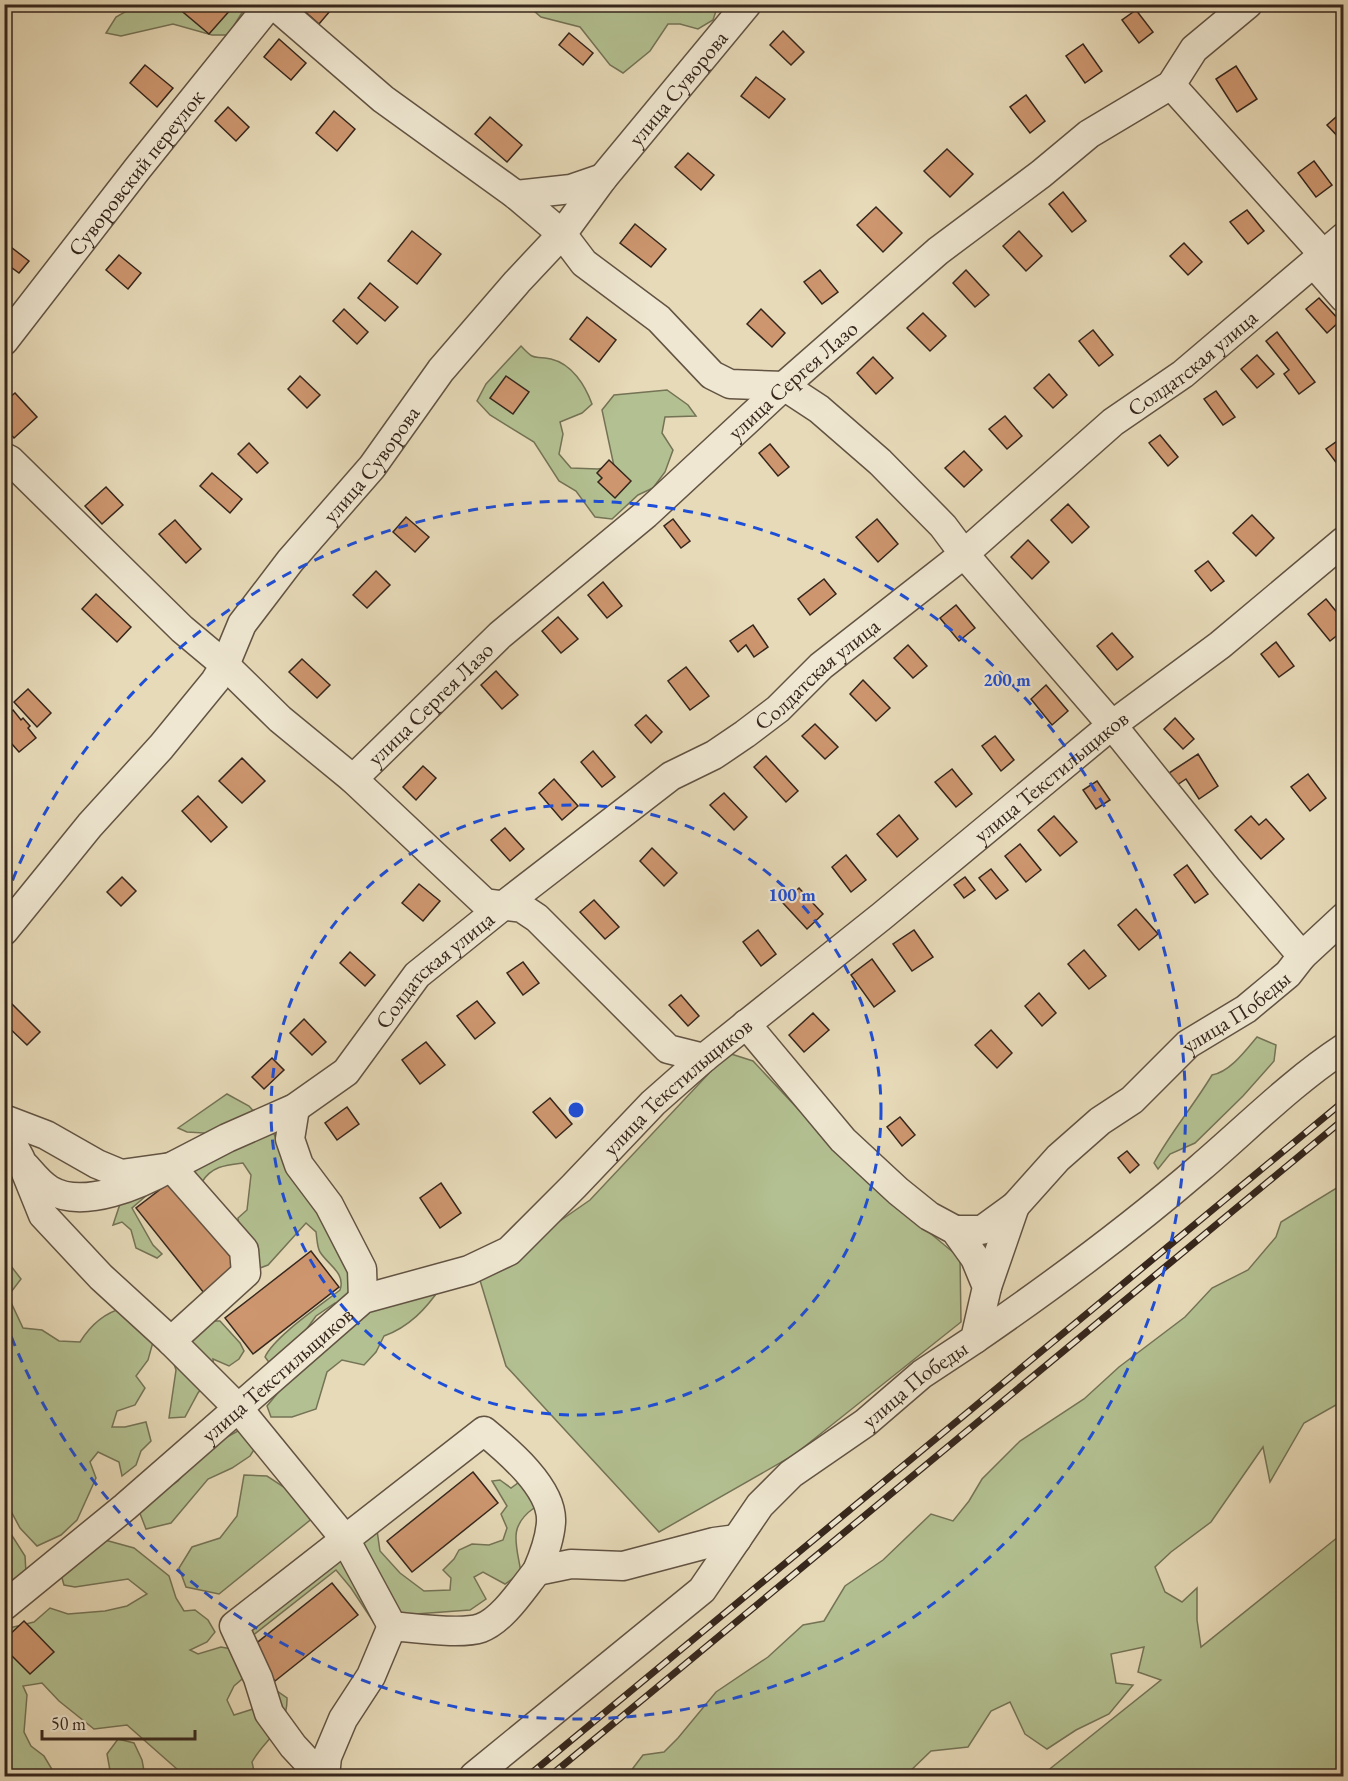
<svg xmlns="http://www.w3.org/2000/svg" width="1348" height="1781" viewBox="0 0 1348 1781" font-family="'EB Garamond',serif">
  <style>
    .green { fill: #b3c091; stroke: #747356; stroke-width: 1.5 }
    .building { fill: #cd966f; stroke: #36261c; stroke-width: 1.5 }
    .lines { fill: none; stroke-linecap: round; stroke-linejoin: round }
    .minor-casing { stroke: #625343; stroke-width: 31 }
    .minor { stroke: #efe7d1; stroke-width: 28 }
    .rail-casing { stroke: #36261c; stroke-width: 7 }
    .rail { stroke: #efe7d1; stroke-width: 4.5; stroke-dasharray: 14; stroke-linecap: butt }
    .ring { fill: none; stroke: #1d4ed8; stroke-width: 3; stroke-dasharray: 10 8 }
    .labels { text-anchor: middle; dominant-baseline: central; stroke-width: 4.5; stroke-linejoin: round; paint-order: stroke }
    .street-label { font-size: 22px; fill: #36261c; stroke: #efe7d1 }
    .centre { fill: #1d4ed8; stroke: #efe7d1; stroke-width: 3 }
    .ring-label { font-size: 18px; text-anchor: middle; font-weight: bold; fill: #1d4ed8; stroke: #efe7d1; stroke-width: 4.5; stroke-linejoin: round; paint-order: stroke }
  </style>
  <rect width="100%" height="100%" fill="#e7dab8"/>
  <filter id="stains"><feTurbulence type="fractalNoise" baseFrequency=".00333" numOctaves="4"/><feColorMatrix values="0 0 0 0 .2 0 0 0 0 .09 0 0 0 0 .02 0 0 0 .5 -.17"/></filter>
  <radialGradient id="worn" r=".72"><stop offset=".6" stop-color="#630" stop-opacity="0"/><stop offset="1" stop-color="#630" stop-opacity=".3"/></radialGradient>
  <g class="green">
    <path d="M241 4 245 8 228 35H212L173 24 121 36 106 33 116 17 137 5Z"/>
    <path d="M527 5H718L713 20 698 29 680 24H668L650 51 623 73 610 65 580 27 541 17Z"/>
    <path d="M521 346C536 362 532 355 551 359 572 364 585 385 592 404L582 413 560 422 563 434 559 454 571 468 598 469 614 466 602 410 614 395 667 390 688 405 696 416 665 417 662 433 673 450 665 472 653 488 638 495 612 519 595 517 576 491 559 481 534 442 490 415 477 401 486 384Z"/>
    <path d="M1257 1037 1276 1045 1274 1061 1243 1096 1195 1143 1170 1154 1158 1169 1154 1163C1171 1132 1194 1105 1212 1075 1230 1072 1246 1050 1257 1037Z"/>
    <path d="M728 1053 753 1061 859 1174 960 1258 961 1322 794 1455 659 1532 506 1366 479 1277 590 1200Z"/>
    <path d="M227 1094 249 1106 274 1134 284 1156 306 1181 368 1306 441 1287C426 1309 409 1327 384 1336L376 1352 364 1365 342 1360 327 1372 316 1409 292 1417H271L267 1406 290 1378 338 1308 335 1303 316 1316 303 1334 271 1365 265 1357C274 1337 321 1305 340 1290 346 1273 328 1265 320 1252 317 1247 317 1238 316 1232L306 1223 268 1265 260 1268 239 1228 238 1218 247 1210 251 1175 243 1163C226 1165 212 1166 202 1182L173 1179 147 1195 132 1208 153 1245 162 1254 157 1258 136 1248 131 1230 122 1222 113 1225 120 1204 163 1154 183 1147 205 1133 187 1132 178 1128Z"/>
    <path d="M1343 1184V1401L1304 1423 1270 1482 1263 1447 1211 1522 1171 1552 1155 1567 1165 1592 1182 1602 1197 1588V1620L1201 1647 1343 1533V1776H1041L1161 1680 1138 1672 1144 1647 1111 1654 1116 1683 1133 1685 1109 1714 1076 1730 1047 1749 1025 1734 1010 1702 991 1711 968 1747 931 1751 905 1776H627L643 1755 664 1752 678 1738 716 1692 768 1657 803 1625 824 1621 845 1586 883 1560 931 1514 953 1521 969 1501 982 1479 1020 1441 1084 1399 1119 1367 1185 1317 1212 1288 1248 1270 1276 1237 1281 1222Z"/>
    <path d="M4 1257 21 1279 8 1296 23 1328 42 1330 59 1341 80 1342C90 1326 104 1313 123 1308L153 1342 148 1360 136 1376 145 1388 135 1405 117 1411 112 1427H125L146 1422 151 1441 141 1451 136 1465 122 1476 119 1462 98 1452 90 1462 96 1478 77 1520 61 1535 37 1546 20 1528 5 1500Z"/>
    <path d="M207 1321H220L240 1343 244 1351 239 1359 229 1366 213 1359 214 1373 198 1393 185 1417 169 1418 176 1370 171 1355Z"/>
    <path d="M245 1427 257 1445 250 1456 232 1468 208 1479 171 1523 146 1529 139 1511 148 1502 178 1481 195 1460 207 1448Z"/>
    <path d="M244 1475 267 1476 293 1493 314 1517 219 1594 186 1587 179 1568 192 1547 220 1538 237 1516Z"/>
    <path d="M500 1480 511 1488 522 1480 535 1493 534 1508C507 1527 517 1545 521 1573L505 1584 483 1572 474 1577 486 1599 470 1610 402 1615 374 1623 351 1588 336 1570 252 1636 249 1625 377 1530 380 1551 400 1573 424 1591 450 1590 451 1578 443 1570 454 1559 459 1550 472 1544 489 1545 503 1540 507 1528 501 1514 507 1506 492 1481Z"/>
    <path d="M4 1523 25 1556 26 1573 5 1587Z"/>
    <path d="M105 1540 134 1548 169 1576 176 1598 184 1611 195 1610 208 1620 215 1632 207 1642 190 1650 198 1654 221 1647 237 1650 248 1674 234 1686 227 1700 234 1715 253 1709 274 1689 287 1698C288 1728 264 1740 252 1762L255 1776H183L178 1770 127 1725 94 1729 59 1701 42 1683 23 1686 27 1695 24 1732 31 1746 44 1756 56 1776H5V1629L34 1622 50 1608 68 1614 105 1611 127 1606 147 1594 128 1579 75 1587 64 1585 60 1571Z"/>
    <path d="M118 1739 134 1743 142 1760 145 1776H111L107 1754Z"/>
  </g>
  <g class="building">
    <path d="M179 4H228L232 8 209 34 177 7Z"/>
    <path d="M304 4H336L319 24 301 8Z"/>
    <path d="M1329 4H1344V21Z"/>
    <path d="M1136 10 1153 32 1139 43 1122 20Z"/>
    <path d="M783 31 804 52 791 65 770 45Z"/>
    <path d="M569 33 593 53 583 65 559 45Z"/>
    <path d="M279 39 306 63 291 80 264 57Z"/>
    <path d="M1083 44 1102 71 1085 83 1066 56Z"/>
    <path d="M145 65 173 88 157 107 130 83Z"/>
    <path d="M1236 66 1257 99 1237 112 1216 79Z"/>
    <path d="M756 77 785 99 769 118 741 96Z"/>
    <path d="M1026 95 1045 121 1030 133 1010 107Z"/>
    <path d="M228 107 249 127 236 141 215 121Z"/>
    <path d="M1344 110V143L1327 125Z"/>
    <path d="M334 111 355 129 337 151 316 133Z"/>
    <path d="M490 117 522 145 507 162 475 134Z"/>
    <path d="M947 149 973 174 950 197 924 171Z"/>
    <path d="M688 153 714 175 701 190 675 167Z"/>
    <path d="M1314 161 1332 185 1316 197 1298 173Z"/>
    <path d="M1063 192 1086 221 1072 232 1049 204Z"/>
    <path d="M876 207 902 233 883 252 857 225Z"/>
    <path d="M1247 210 1264 231 1248 244 1230 222Z"/>
    <path d="M635 224 666 249 651 267 620 243Z"/>
    <path d="M412 231 441 254 417 284 388 261Z"/>
    <path d="M1019 231 1042 256 1026 271 1003 246Z"/>
    <path d="M1184 243 1202 262 1188 275 1170 256Z"/>
    <path d="M7 244 29 261 19 273 4 262V248Z"/>
    <path d="M119 255 141 273 128 289 106 270Z"/>
    <path d="M820 270 838 292 822 304 804 282Z"/>
    <path d="M966 270 989 295 975 307 953 283Z"/>
    <path d="M370 283 398 307 385 321 358 298Z"/>
    <path d="M1319 298 1340 321 1327 333 1306 309Z"/>
    <path d="M344 309 368 332 357 344 333 321Z"/>
    <path d="M761 309 785 333 772 347 747 324Z"/>
    <path d="M923 313 946 336 930 351 907 328Z"/>
    <path d="M587 317 616 340 599 362 570 339Z"/>
    <path d="M1093 330 1113 355 1099 366 1079 341Z"/>
    <path d="M1277 332 1315 382 1299 394 1284 374 1289 370 1266 341Z"/>
    <path d="M1257 355 1274 374 1257 388 1241 369Z"/>
    <path d="M873 357 893 378 876 394 857 373Z"/>
    <path d="M1049 374 1067 395 1053 408 1034 388Z"/>
    <path d="M300 376 320 395 307 408 288 389Z"/>
    <path d="M506 376 529 392 513 414 490 398Z"/>
    <path d="M1216 391 1235 417 1223 425 1204 399Z"/>
    <path d="M15 393 37 417 14 438 4 427V402Z"/>
    <path d="M1005 416 1022 436 1007 449 989 429Z"/>
    <path d="M1160 435 1178 457 1168 466 1149 443Z"/>
    <path d="M1343 437H1344V473L1326 449Z"/>
    <path d="M249 443 268 463 257 473 238 454Z"/>
    <path d="M770 444 789 467 778 476 759 453Z"/>
    <path d="M964 451 982 470 964 487 945 468Z"/>
    <path d="M609 460 631 481 615 498 598 482 602 478 597 473Z"/>
    <path d="M212 473 242 499 230 513 200 486Z"/>
    <path d="M106 487 123 505 102 524 85 506Z"/>
    <path d="M1068 504 1089 527 1072 543 1051 520Z"/>
    <path d="M1252 515 1274 538 1256 556 1233 533Z"/>
    <path d="M406 517 429 537 415 552 393 532Z"/>
    <path d="M673 519 690 541 681 548 664 526Z"/>
    <path d="M877 519 898 544 878 562 856 537Z"/>
    <path d="M175 520 201 549 186 563 159 534Z"/>
    <path d="M1028 540 1049 562 1032 579 1011 557Z"/>
    <path d="M1208 561 1224 581 1211 591 1195 571Z"/>
    <path d="M376 571 390 585 367 608 353 595Z"/>
    <path d="M824 579 836 594 810 615 798 599Z"/>
    <path d="M603 582 622 606 607 618 588 595Z"/>
    <path d="M96 594 131 627 117 642 82 609Z"/>
    <path d="M1326 599 1344 621V630L1330 641 1308 614Z"/>
    <path d="M956 605 975 628 959 641 940 618Z"/>
    <path d="M558 617 578 639 561 653 542 631Z"/>
    <path d="M753 625 768 647 754 657 746 645 738 652 730 641Z"/>
    <path d="M1112 633 1133 657 1117 670 1097 646Z"/>
    <path d="M1276 642 1294 666 1279 677 1261 654Z"/>
    <path d="M908 645 927 666 913 678 894 658Z"/>
    <path d="M302 659 330 685 317 698 289 672Z"/>
    <path d="M686 667 709 696 690 710 668 681Z"/>
    <path d="M496 671 518 695 502 709 481 685Z"/>
    <path d="M863 680 890 708 876 721 850 694Z"/>
    <path d="M1046 685 1068 711 1052 725 1031 699Z"/>
    <path d="M28 689 51 713 37 727 14 702Z"/>
    <path d="M13 710 21 720 23 718 30 726 28 728 36 738 19 752 4 735V716Z"/>
    <path d="M646 715 662 732 651 743 635 725Z"/>
    <path d="M1175 718 1194 739 1183 749 1164 729Z"/>
    <path d="M815 724 838 747 825 759 802 736Z"/>
    <path d="M995 736 1014 760 1001 771 982 746Z"/>
    <path d="M593 751 615 777 602 787 581 762Z"/>
    <path d="M1198 754 1218 786 1199 799 1186 779 1177 785 1169 773Z"/>
    <path d="M766 756 798 791 786 802 754 767Z"/>
    <path d="M242 758 265 781 242 803 219 781Z"/>
    <path d="M423 766 436 778 416 800 403 787Z"/>
    <path d="M952 769 972 794 956 807 935 782Z"/>
    <path d="M1308 774 1326 798 1310 811 1291 787Z"/>
    <path d="M554 779 578 806 562 820 539 793Z"/>
    <path d="M1097 781 1110 800 1096 809 1083 790Z"/>
    <path d="M724 793 747 817 734 830 710 805Z"/>
    <path d="M198 796 227 827 211 842 182 811Z"/>
    <path d="M899 815 918 839 897 857 877 834Z"/>
    <path d="M1054 816 1077 842 1060 856 1038 830Z"/>
    <path d="M1251 816 1259 825 1266 819 1284 839 1261 859 1235 830Z"/>
    <path d="M505 828 524 849 510 861 491 840Z"/>
    <path d="M1020 844 1041 870 1026 882 1005 856Z"/>
    <path d="M652 848 677 873 664 886 640 861Z"/>
    <path d="M846 855 866 880 851 892 832 867Z"/>
    <path d="M1187 865 1208 894 1195 903 1174 875Z"/>
    <path d="M991 869 1008 890 996 899 979 878Z"/>
    <path d="M122 877 136 891 121 906 107 892Z"/>
    <path d="M965 877 975 890 964 898 954 885Z"/>
    <path d="M419 884 440 901 423 921 402 903Z"/>
    <path d="M799 888 823 914 807 929 783 903Z"/>
    <path d="M594 900 619 927 605 939 580 912Z"/>
    <path d="M1136 909 1158 934 1139 950 1118 925Z"/>
    <path d="M758 930 776 954 761 966 743 942Z"/>
    <path d="M914 930 933 957 912 971 893 944Z"/>
    <path d="M1084 950 1106 976 1089 989 1068 964Z"/>
    <path d="M350 952 375 975 365 986 340 963Z"/>
    <path d="M872 959 895 991 874 1007 851 975Z"/>
    <path d="M523 962 539 983 523 995 507 973Z"/>
    <path d="M1039 993 1056 1013 1042 1026 1025 1006Z"/>
    <path d="M681 995 699 1016 688 1026 669 1005Z"/>
    <path d="M477 1001 495 1023 475 1039 457 1016Z"/>
    <path d="M11 1003 40 1032 27 1045 4 1023V1010Z"/>
    <path d="M813 1013 829 1030 804 1052 789 1035Z"/>
    <path d="M304 1019 326 1042 312 1055 290 1033Z"/>
    <path d="M991 1030 1012 1053 997 1068 975 1045Z"/>
    <path d="M426 1042 445 1065 420 1084 402 1060Z"/>
    <path d="M272 1058 284 1070 264 1089 252 1077Z"/>
    <path d="M550 1098 572 1124 556 1138 533 1112Z"/>
    <path d="M347 1107 359 1124 337 1140 325 1123Z"/>
    <path d="M900 1117 915 1135 902 1146 887 1127Z"/>
    <path d="M1127 1151 1139 1165 1130 1173 1118 1158Z"/>
    <path d="M170 1182 238 1266 204 1293 136 1208Z"/>
    <path d="M441 1183 461 1213 440 1228 420 1198Z"/>
    <path d="M311 1251 339 1287 253 1354 225 1318Z"/>
    <path d="M473 1472 498 1503 412 1572 387 1541Z"/>
    <path d="M332 1583 358 1615 275 1681 249 1649Z"/>
    <path d="M24 1621 54 1652 30 1674 4 1648V1640Z"/>
  </g>
  <g class="lines">
    <defs>
      <g id="minor">
        <path d="M273 4 383 99 516 195 562 234 584 263 659 319 712 375 730 384 784 386 819 409 880 462 943 526 964 554 1112 725 1227 868 1302 956"/>
        <path d="M1171 85 1323 254V274L1344 298"/>
        <path d="M516 195 571 189 603 178"/>
        <path id="s1" d="M4 341 138 168 270 4"/>
        <path d="M4 457 10 460 182 629 225 665 280 719 353 779 485 903 522 908 537 918 668 1049 704 1058"/>
        <path id="s2" d="M353 779 500 635 646 514 784 386 938 251 1041 174 1089 134 1171 85 1194 49 1248 4"/>
        <path id="s3" d="M4 931 90 825 161 747 215 681 225 665 242 624 290 561 372 467 441 370 517 282 562 234 603 178 747 4"/>
        <path d="M295 1108 290 1139 299 1165 329 1205 362 1269 363 1299"/>
        <path id="s4" d="M4 1119 46 1135 97 1164 121 1174 171 1167 227 1138 295 1108 346 1072 417 975 504 905 671 776 714 755 745 734 778 709 821 666 964 554 1113 422 1183 374 1344 237"/>
        <path d="M4 1128 20 1158 43 1215 101 1277 171 1341 238 1408 345 1539 392 1626C414 1628 461 1635 481 1628 503 1620 523 1588 537 1571"/>
        <path d="M26 1167C33 1175 41 1185 50 1190 84 1210 141 1184 171 1167L244 1250 246 1273 171 1341"/>
        <path id="s5" d="M955 1230H982L1015 1206 1058 1158 1100 1121 1132 1100 1188 1044 1246 1009 1288 974 1302 956 1344 917"/>
        <path d="M987 1287 1015 1206"/>
        <path d="M975 1339C1052 1286 1129 1229 1200 1168 1247 1128 1292 1082 1344 1048"/>
        <path id="s6" d="M4 1606 125 1507 363 1299 469 1270 509 1251 574 1186 653 1103 704 1058 882 916 1112 725 1220 645 1344 541"/>
        <path d="M315 1776 306 1760 293 1746 269 1713 258 1678 234 1626 484 1431C507 1450 553 1488 551 1522 550 1539 544 1555 537 1571L571 1564 623 1566 714 1542 737 1539"/>
        <path d="M325 1776 327 1757 343 1719 371 1676 392 1626"/>
        <path id="s7" d="M474 1776 702 1590 760 1505 791 1474 865 1423 922 1374 975 1339 987 1287 975 1258 955 1230 929 1216 898 1191 843 1140 746 1024"/>
      </g>
    </defs>
    <use href="#minor" class="minor-casing"/>
    <use href="#minor" class="minor"/>
    <defs>
      <g id="rail">
        <path d="M528 1776 1344 1101"/>
        <path d="M550 1776 1344 1119"/>
      </g>
    </defs>
    <use href="#rail" class="rail-casing"/>
    <use href="#rail" class="rail"/>
  </g>
  <g class="ring">
    <circle cx="576" cy="1110" r="305"/>
    <path d="M6 897A609 609 0 1 1 6 1323"/>
  </g>
  <g class="labels">
    <g class="street-label">
      <text stroke="none"><textPath href="#s3" startOffset="1082">улица Суворова</textPath></text>
      <text stroke="none"><textPath href="#s1" startOffset="214">Суворовский переулок</textPath></text>
      <text stroke="none"><textPath href="#s4" startOffset="1490">Солдатская улица</textPath></text>
      <text stroke="none"><textPath href="#s2" startOffset="594">улица Сергея Лазо</textPath></text>
      <text stroke="none"><textPath href="#s3" startOffset="596">улица Суворова</textPath></text>
      <text stroke="none"><textPath href="#s4" startOffset="1002">Солдатская улица</textPath></text>
      <text stroke="none"><textPath href="#s2" startOffset="108">улица Сергея Лазо</textPath></text>
      <text stroke="none"><textPath href="#s6" startOffset="1348">улица Текстильщиков</textPath></text>
      <text stroke="none"><textPath href="#s4" startOffset="516">Солдатская улица</textPath></text>
      <text stroke="none"><textPath href="#s5" startOffset="363">улица Победы</textPath></text>
      <text stroke="none"><textPath href="#s6" startOffset="862">улица Текстильщиков</textPath></text>
      <text stroke="none"><textPath href="#s6" startOffset="358">улица Текстильщиков</textPath></text>
      <text stroke="none"><textPath href="#s7" startOffset="594">улица Победы</textPath></text>
    </g>
  </g>
  <circle cx="576" cy="1110" r="9" class="centre"/>
  <g class="ring-label">
    <text x="1007" y="686">200 m</text>
    <text x="792" y="901">100 m</text>
  </g>
  <rect width="1348" height="1781" fill="none" stroke="#e7dab8" stroke-width="24"/>
  <rect x="6" y="6" width="1336" height="1769" fill="none" stroke="#36261c" stroke-width="3"/>
  <rect x="12" y="12" width="1324" height="1757" fill="none" stroke="#36261c" stroke-width="1.5"/>
  <path d="M42 1730v9h153v-9" fill="none" stroke="#36261c" stroke-width="3"/>
  <text x="51" y="1730" font-size="18" fill="#36261c" stroke="#efe7d1" stroke-width="4.5" paint-order="stroke">50 m</text>
  <rect width="100%" height="100%" filter="url(#stains)"/>
  <rect width="100%" height="100%" fill="url(#worn)"/>
</svg>
